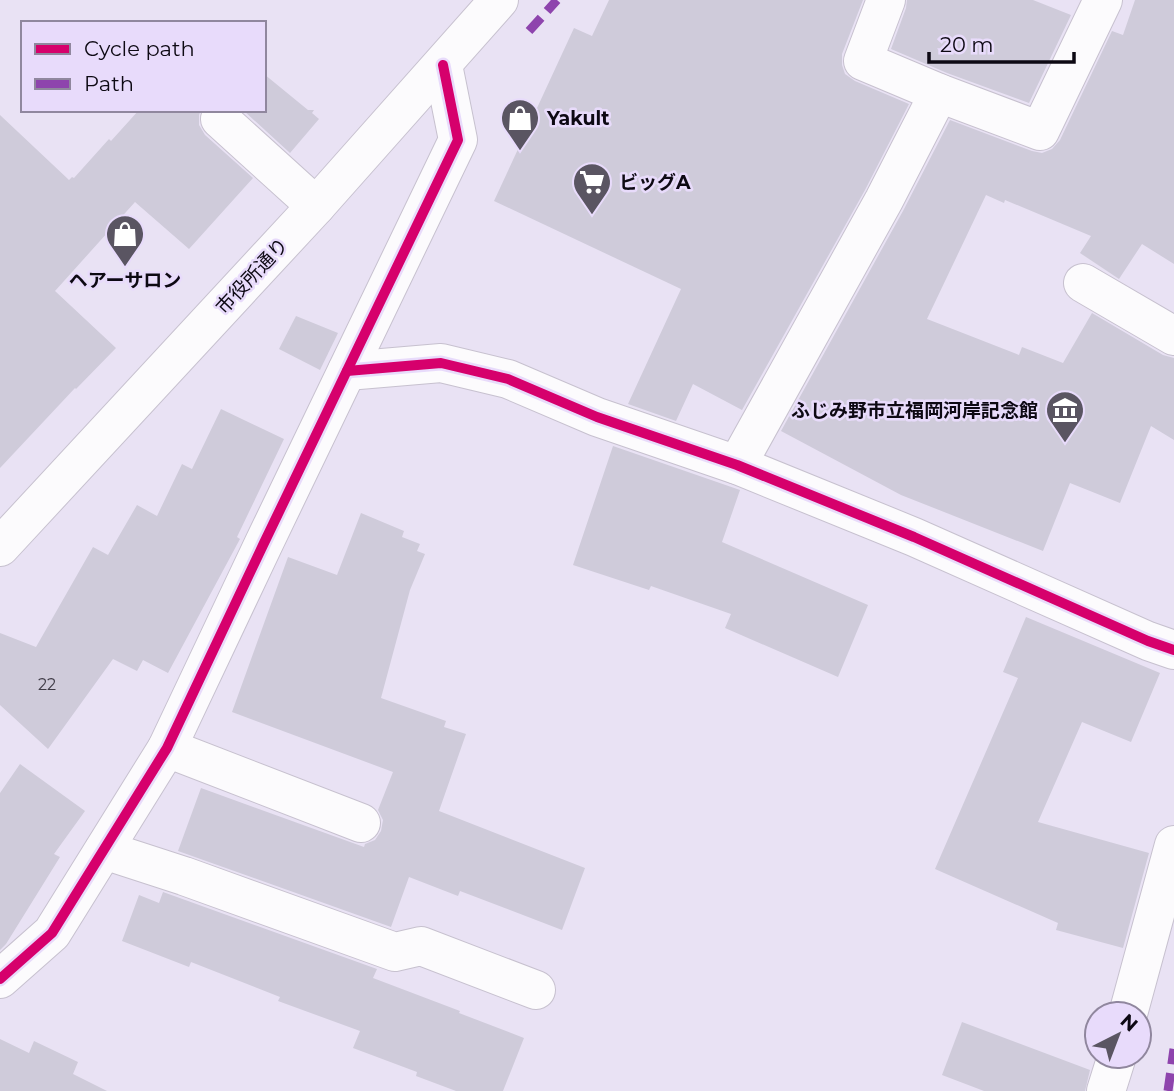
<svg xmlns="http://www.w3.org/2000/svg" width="1174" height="1091" viewBox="0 0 1174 1091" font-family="Montserrat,'Noto Sans JP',sans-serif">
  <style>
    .building { fill: #cfcbda }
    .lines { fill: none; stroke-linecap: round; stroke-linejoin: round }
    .minor-casing { stroke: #c7c1cf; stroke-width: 40 }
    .major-casing { stroke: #c7c1cf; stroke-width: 40 }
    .minor { stroke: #fcfbfd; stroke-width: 38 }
    .major { stroke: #fcfbfd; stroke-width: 38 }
    .quiet { stroke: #8e44ad; stroke-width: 9; stroke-dasharray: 18 9; stroke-linecap: butt }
    .cycleway-casing { stroke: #e8dbfb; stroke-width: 15 }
    .cycleway { stroke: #d6006c; stroke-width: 10 }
    .labels { text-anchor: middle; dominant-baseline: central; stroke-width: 5; stroke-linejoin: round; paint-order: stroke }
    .number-label { font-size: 16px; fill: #3e3a45 }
    .poi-label { font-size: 19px; font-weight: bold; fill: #0d0913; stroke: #e8dbfb; text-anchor: start }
    .street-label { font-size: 19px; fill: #0d0913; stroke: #e8dbfb }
  </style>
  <rect width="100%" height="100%" fill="#e9e2f4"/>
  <g class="building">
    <path d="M609 0H863L842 54V65L845 74 855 81 909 104 865 190 742 410 693 384 676 421 628 404 681 289 494 201 574 28 592 36Z"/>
    <path d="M907 0H1033L1071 15 1029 103 947 73 891 49 906 8Z"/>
    <path d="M1135 0H1174V264L1142 244 1119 279 1080 253 1091 236 1005 200 1004 203 986 195 927 319 1019 355 1022 347 1063 363 1092 313 1163 355 1174 358V440L1151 426 1120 503 1070 483 1043 551 901 495 781 431 903 211 950 120 1032 151 1042 153 1052 149 1060 140 1112 31 1123 35Z"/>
    <path d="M264 74 308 110H314L312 113 319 119 290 153 243 110H264Z"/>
    <path d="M139 110H201L199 115V125L205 135 253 178 189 249 135 202 55 291 116 348 76 389 75 388 0 468V115L69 180 72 177 74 178 109 139 111 141Z"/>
    <path d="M296 316 338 333 320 370 279 349Z"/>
    <path d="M221 409 284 439 237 537 240 539 168 673 143 660 137 671 113 659 48 749 0 705V633L36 647 93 547 108 555 137 505 157 516 182 464 192 469Z"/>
    <path d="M613 446 740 490 722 542 868 605 838 677 725 628 731 614 651 586 649 590 573 565Z"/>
    <path d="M361 513 404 531 402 537 420 544 417 551 425 554 410 590 381 698 446 721 444 727 466 734 439 811 585 868 562 930 460 891 458 896 409 877 391 927 178 851 201 788 364 847 365 844 375 840 381 831 383 820 378 810 393 772 232 712 288 557 337 575Z"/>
    <path d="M1026 617 1160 673 1131 742 1082 722 1038 822 1149 853 1123 948 1056 930 1058 923 935 869 1018 678 1003 672Z"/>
    <path d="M20 764 85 811 54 854 60 857 6 944 0 950V793Z"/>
    <path d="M163 892 377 969 373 978 460 1011 459 1013 524 1038 503 1091H456L416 1076 417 1072 353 1048 360 1031 278 1001 280 997 191 962 189 967 122 941 139 895 159 903Z"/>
    <path d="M962 1022 1090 1070 1085 1091H984L942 1075Z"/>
    <path d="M0 1039 29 1053 34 1041 78 1062 73 1074 107 1091H0Z"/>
  </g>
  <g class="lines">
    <defs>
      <g id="minor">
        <path d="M886 0 863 61 939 93 1040 131 1103 0"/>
        <path d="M220 119 316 206"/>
        <path d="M1083 283 1174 336"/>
        <path d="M347 371 441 363 508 379 597 417 737 465 914 537 1148 641 1174 650"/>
        <path d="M737 465 884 200 939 93"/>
        <path d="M167 748 361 823"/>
        <path d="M104 850 184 876 395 952 421 946 536 990"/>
        <path d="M0 979 52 933 167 748 264 543 458 140 443 65"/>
        <path d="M1128 1014 1174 845"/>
        <path d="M1106 1091 1117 1056"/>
      </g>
      <path id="major" d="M0 547 316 206 499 0"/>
    </defs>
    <use href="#minor" class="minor-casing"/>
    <use href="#major" class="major-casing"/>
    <use href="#minor" class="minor"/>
    <use href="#major" class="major"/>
    <g class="quiet">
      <path d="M529 31 557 0"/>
      <path d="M1168 1091 1174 1049"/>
    </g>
    <defs>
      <g id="cycleway">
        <path d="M347 371 441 363 508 379 597 417 737 465 914 537 1148 641 1174 650"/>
        <path d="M0 979 52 933 167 748 264 543 458 140 443 65"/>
      </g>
    </defs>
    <use href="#cycleway" class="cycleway-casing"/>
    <use href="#cycleway" class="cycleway"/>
  </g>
  <defs>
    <symbol id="shop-pin" viewBox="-11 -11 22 30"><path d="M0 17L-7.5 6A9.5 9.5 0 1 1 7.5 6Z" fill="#5a5562" stroke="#e8dbfb"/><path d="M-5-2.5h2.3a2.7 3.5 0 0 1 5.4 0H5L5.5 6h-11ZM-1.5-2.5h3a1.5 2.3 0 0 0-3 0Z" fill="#fff"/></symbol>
    <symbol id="supermarket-pin" viewBox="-11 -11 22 30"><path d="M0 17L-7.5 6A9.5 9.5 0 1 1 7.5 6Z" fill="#5a5562" stroke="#e8dbfb"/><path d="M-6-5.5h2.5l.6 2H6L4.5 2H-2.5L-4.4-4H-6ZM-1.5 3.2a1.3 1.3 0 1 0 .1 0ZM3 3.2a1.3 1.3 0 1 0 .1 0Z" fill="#fff"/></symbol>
    <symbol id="museum-pin" viewBox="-11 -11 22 30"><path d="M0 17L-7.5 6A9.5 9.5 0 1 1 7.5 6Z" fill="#5a5562" stroke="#e8dbfb"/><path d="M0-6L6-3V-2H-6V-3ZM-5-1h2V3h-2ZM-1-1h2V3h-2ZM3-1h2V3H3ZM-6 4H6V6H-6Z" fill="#fff"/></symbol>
  </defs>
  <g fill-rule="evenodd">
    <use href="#shop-pin" x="498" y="96" width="44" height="60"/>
    <use href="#supermarket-pin" x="570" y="160" width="44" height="60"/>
    <use href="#shop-pin" x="103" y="212" width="44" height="60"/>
    <use href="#museum-pin" x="1043" y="388" width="44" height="60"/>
  </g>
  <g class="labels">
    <g class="number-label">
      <text x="47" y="684">22</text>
    </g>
    <g class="poi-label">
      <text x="547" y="118">Yakult</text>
      <text x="619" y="182">ビッグA</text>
      <text x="125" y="280" text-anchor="middle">ヘアーサロン</text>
      <text x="1038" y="410" text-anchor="end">ふじみ野市立福岡河岸記念館</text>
    </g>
    <g class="street-label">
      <text transform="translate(252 276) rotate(-47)">市役所通り</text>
    </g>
  </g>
  <rect x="21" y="21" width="245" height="91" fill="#e8dbfb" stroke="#90879e" stroke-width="2"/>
  <rect x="35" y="44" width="35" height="10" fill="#d6006c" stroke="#90879e" stroke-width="2"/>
  <text x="84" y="56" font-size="21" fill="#0d0913">Cycle path</text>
  <rect x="35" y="79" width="35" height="10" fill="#8e44ad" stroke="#90879e" stroke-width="2"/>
  <text x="84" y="91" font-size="21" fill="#0d0913">Path</text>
  <g transform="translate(1118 1035) rotate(42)"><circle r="33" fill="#e8dbfb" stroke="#90879e" stroke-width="2"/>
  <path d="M0-5L12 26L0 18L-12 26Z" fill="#5a5562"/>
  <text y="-10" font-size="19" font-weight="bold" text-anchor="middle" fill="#0d0913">N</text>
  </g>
  <path d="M929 52v10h145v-10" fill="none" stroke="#0d0913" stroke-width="3.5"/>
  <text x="940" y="52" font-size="21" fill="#0d0913" stroke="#e8dbfb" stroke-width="5" paint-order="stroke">20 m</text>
</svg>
